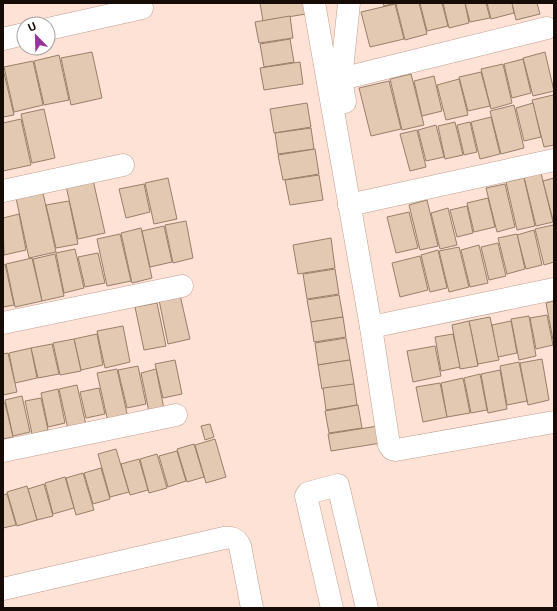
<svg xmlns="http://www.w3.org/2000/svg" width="557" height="611" viewBox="0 0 557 611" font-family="'Noto Sans',sans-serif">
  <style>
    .building { fill: #e4c9b2; stroke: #977f69 }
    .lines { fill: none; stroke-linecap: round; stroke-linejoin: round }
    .street-casing { stroke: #bf9f90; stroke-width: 23 }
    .street { stroke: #fff; stroke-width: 22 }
  </style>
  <rect width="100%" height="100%" fill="#fde2d5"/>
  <g class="building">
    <path d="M260 3H304L306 14 263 21Z"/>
    <path d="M383 3H396L384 6Z"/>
    <path d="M402 3H419L427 34 405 40 396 4Z"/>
    <path d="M420 3H442L448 26 427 31Z"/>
    <path d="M443 3H465L469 23 449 28Z"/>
    <path d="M465 3H486L490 18 470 22Z"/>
    <path d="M487 3H512L514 13 491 19Z"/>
    <path d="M512 3H537L540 14 516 20Z"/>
    <path d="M395 4 404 39 370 47 361 12Z"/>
    <path d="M290 16 293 38 259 43 255 22Z"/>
    <path d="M290 39 294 62 264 67 260 44Z"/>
    <path d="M92 52 102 98 71 105 61 58Z"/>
    <path d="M545 52 554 91 533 96 523 58Z"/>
    <path d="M59 55 69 100 44 105 34 61Z"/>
    <path d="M523 59 531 93 512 98 504 64Z"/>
    <path d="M33 61 43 105 14 112 4 67Z"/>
    <path d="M300 62 303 84 264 90 260 68Z"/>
    <path d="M503 64 512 103 491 109 481 69Z"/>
    <path d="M3 69 14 115 3 117Z"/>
    <path d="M481 72 490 106 468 111 459 77Z"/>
    <path d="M411 74 424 125 402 130 390 79Z"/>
    <path d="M434 76 442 111 422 116 414 81Z"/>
    <path d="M459 79 468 115 446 120 437 85Z"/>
    <path d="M389 81 401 129 371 136 359 88Z"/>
    <path d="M553 95 554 100V145L544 147 532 100Z"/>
    <path d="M307 103 311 127 274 133 270 109Z"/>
    <path d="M533 103 541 137 524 141 516 108Z"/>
    <path d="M514 105 524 148 501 154 490 111Z"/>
    <path d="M44 109 55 158 32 163 21 114Z"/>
    <path d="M491 117 500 154 480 159 471 122Z"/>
    <path d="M21 119 31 165 3 171V123Z"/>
    <path d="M455 122 463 155 445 159 438 126Z"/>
    <path d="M470 122 477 152 464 155 457 125Z"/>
    <path d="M436 125 444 157 426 161 418 130Z"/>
    <path d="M311 128 314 149 278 154 275 133Z"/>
    <path d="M417 130 426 167 410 171 400 134Z"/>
    <path d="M315 149 319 174 283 180 278 155Z"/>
    <path d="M541 173 553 222 536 226 524 177Z"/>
    <path d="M319 175 323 200 290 205 285 180Z"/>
    <path d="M168 178 177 219 154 224 145 183Z"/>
    <path d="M524 178 535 226 517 230 506 182Z"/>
    <path d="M554 178V224L543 181Z"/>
    <path d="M93 180 105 233 78 239 66 186Z"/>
    <path d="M144 184 150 212 126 218 119 189Z"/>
    <path d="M505 184 515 227 497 232 486 188Z"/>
    <path d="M43 193 56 252 29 258 16 198Z"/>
    <path d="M488 198 495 227 474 232 467 203Z"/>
    <path d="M427 200 438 246 420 250 409 205Z"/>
    <path d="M69 201 78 244 56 248 46 205Z"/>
    <path d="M467 206 473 233 457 237 450 210Z"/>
    <path d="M448 208 457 245 440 249 431 213Z"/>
    <path d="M409 212 418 248 396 253 387 217Z"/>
    <path d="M19 214 26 250 4 255 3 218Z"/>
    <path d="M186 221 193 258 173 263 165 225Z"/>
    <path d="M553 225 554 230V262L544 265 535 229Z"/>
    <path d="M164 226 172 262 150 267 142 231Z"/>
    <path d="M141 228 152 278 132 283 121 233Z"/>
    <path d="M534 230 542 265 526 269 517 235Z"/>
    <path d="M120 234 131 281 107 286 97 239Z"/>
    <path d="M517 234 525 269 507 274 498 238Z"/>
    <path d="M331 238 335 268 298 274 293 245Z"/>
    <path d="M498 243 506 276 489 280 481 247Z"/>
    <path d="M479 245 488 283 470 287 461 250Z"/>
    <path d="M459 247 469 287 449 292 439 251Z"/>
    <path d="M75 249 84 288 64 293 56 253Z"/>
    <path d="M438 250 447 288 430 292 421 255Z"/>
    <path d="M98 253 105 283 85 287 78 257Z"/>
    <path d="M55 254 64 296 42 301 33 259Z"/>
    <path d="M420 256 428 290 400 297 392 263Z"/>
    <path d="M32 258 42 301 15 307 6 264Z"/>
    <path d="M5 264 14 305 3 307V265Z"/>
    <path d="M335 269 339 294 307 299 303 274Z"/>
    <path d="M180 295 190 339 168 344 159 300Z"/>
    <path d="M339 295 343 317 311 322 307 300Z"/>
    <path d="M554 301V345L546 303Z"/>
    <path d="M157 303 166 346 144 350 135 307Z"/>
    <path d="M547 315 553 345 536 349 530 318Z"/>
    <path d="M529 316 536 356 519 360 511 319Z"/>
    <path d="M343 317 346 337 314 342 311 322Z"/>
    <path d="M490 317 499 360 478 364 469 321Z"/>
    <path d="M469 321 478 366 460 369 452 325Z"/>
    <path d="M511 321 517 353 498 357 492 325Z"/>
    <path d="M123 326 130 362 105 368 97 331Z"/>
    <path d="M97 334 103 365 81 370 74 339Z"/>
    <path d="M453 334 460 367 441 371 435 337Z"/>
    <path d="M346 338 350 360 318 365 315 343Z"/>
    <path d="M74 339 81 371 60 375 53 343Z"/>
    <path d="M52 344 59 374 38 378 31 348Z"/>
    <path d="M435 346 441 376 413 382 407 351Z"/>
    <path d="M31 348 37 378 15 383 9 353Z"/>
    <path d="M8 353 17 392 3 395V354Z"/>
    <path d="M542 359 549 400 528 405 520 363Z"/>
    <path d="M175 360 182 394 163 398 155 364Z"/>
    <path d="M350 360 354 384 322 389 318 365Z"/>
    <path d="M519 362 527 401 507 405 500 366Z"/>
    <path d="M138 366 146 404 127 408 118 370Z"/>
    <path d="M117 369 128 418 108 422 97 373Z"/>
    <path d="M156 369 164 409 149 412 141 373Z"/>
    <path d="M500 370 507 409 488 413 481 374Z"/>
    <path d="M480 374 487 410 471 413 464 378Z"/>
    <path d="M463 378 470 413 447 417 441 383Z"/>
    <path d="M440 383 447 417 423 422 416 387Z"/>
    <path d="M354 384 357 405 326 410 323 388Z"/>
    <path d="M77 385 86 425 68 429 59 389Z"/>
    <path d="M99 388 105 414 86 418 80 392Z"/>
    <path d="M58 389 65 423 48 427 41 393Z"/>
    <path d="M22 396 30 432 13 436 5 400Z"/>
    <path d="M41 398 48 430 32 434 25 401Z"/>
    <path d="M3 403H5L13 437 3 439Z"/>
    <path d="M358 405 362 428 329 433 325 411Z"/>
    <path d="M210 424 214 437 205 440 201 426Z"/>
    <path d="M378 426 381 443 331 451 328 434Z"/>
    <path d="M215 439 226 477 206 483 195 445Z"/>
    <path d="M194 444 204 477 187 482 177 449Z"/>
    <path d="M116 449 129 492 110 497 98 454Z"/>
    <path d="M177 451 186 481 168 487 159 456Z"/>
    <path d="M157 454 167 488 149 493 140 459Z"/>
    <path d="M139 459 148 490 130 495 121 464Z"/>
    <path d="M101 468 110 499 93 504 84 473Z"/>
    <path d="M83 473 94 510 76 515 66 478Z"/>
    <path d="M65 477 74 508 53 514 45 483Z"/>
    <path d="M44 484 53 516 37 520 28 489Z"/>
    <path d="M27 486 37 520 17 526 7 492Z"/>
    <path d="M7 494 16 525 3 528V495Z"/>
  </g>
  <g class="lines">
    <defs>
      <g id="street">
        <path d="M314 3 371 327 389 445 392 449 396 450 554 422"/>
        <path d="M48 29 142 8"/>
        <path d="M3 39 24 34"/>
        <path d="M328 81 341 79 547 28"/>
        <path d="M345 102 341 79 349 3"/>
        <path d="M3 191 123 165"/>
        <path d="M349 205 554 160"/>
        <path d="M3 323 182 286"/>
        <path d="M371 327 554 289"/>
        <path d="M3 451 176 415"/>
        <path d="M3 589 224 538C232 537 236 538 240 546L252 608"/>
        <path d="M332 608 306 496 308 493 338 485 367 608"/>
      </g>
    </defs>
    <use href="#street" class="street-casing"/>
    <use href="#street" class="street"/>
  </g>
  <rect width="557" height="611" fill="none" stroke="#160b06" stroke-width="8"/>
  <g transform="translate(36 36) rotate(337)"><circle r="19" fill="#ffffff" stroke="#a29d9b"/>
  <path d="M0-3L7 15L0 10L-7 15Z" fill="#97349b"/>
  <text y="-6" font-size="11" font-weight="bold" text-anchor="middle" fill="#160b06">U</text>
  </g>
</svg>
